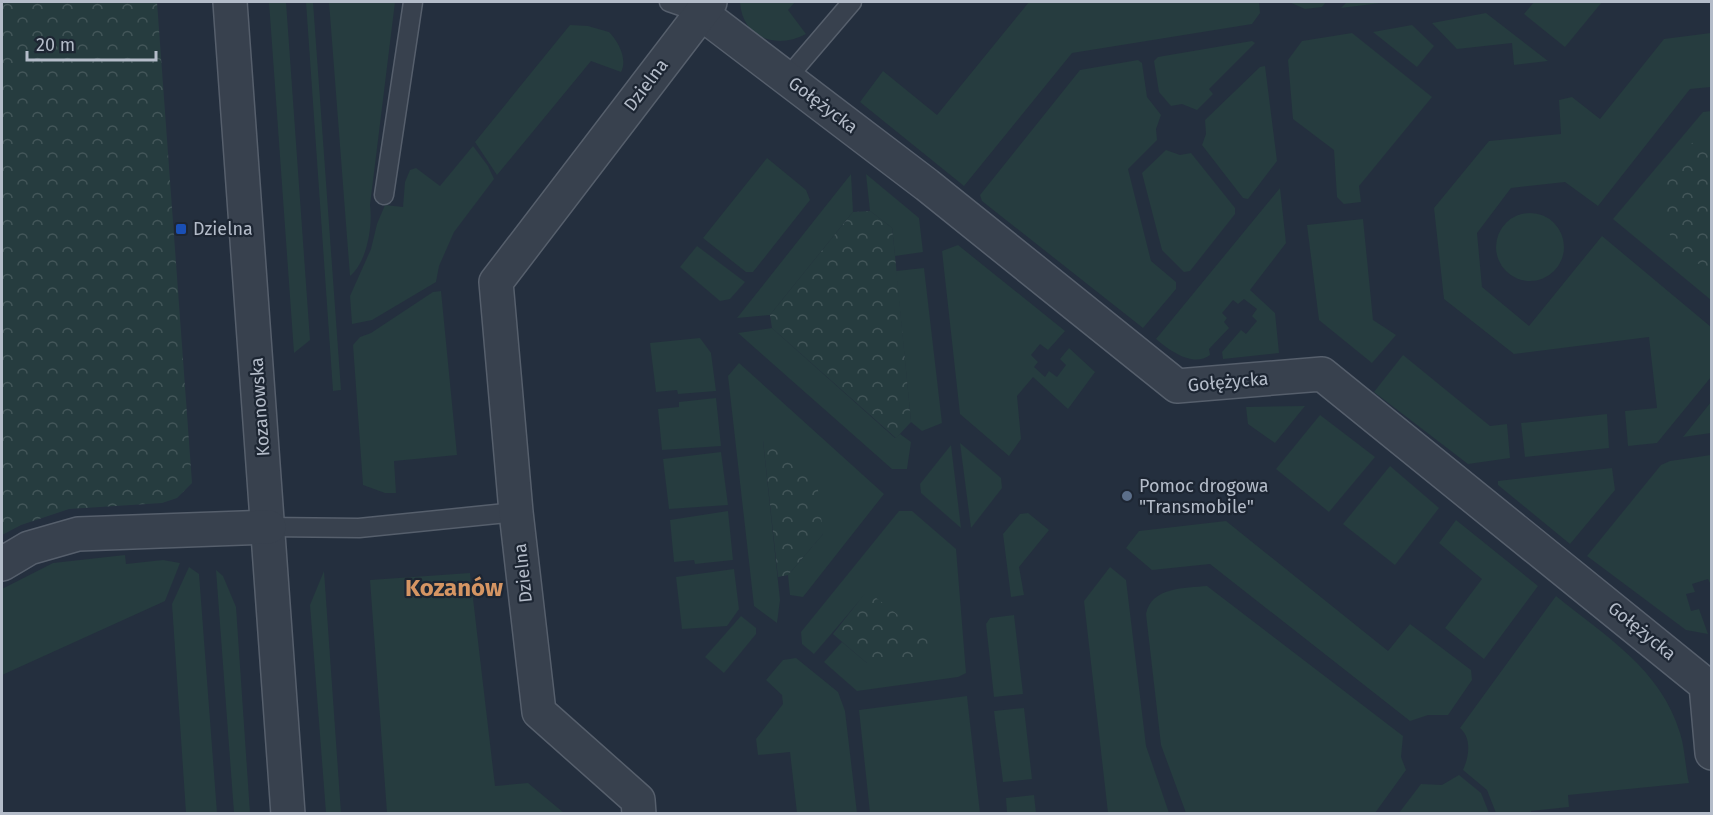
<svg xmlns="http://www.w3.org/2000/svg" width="1713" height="815" viewBox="0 0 1713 815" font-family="'Fira Sans',sans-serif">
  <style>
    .green { fill: #263c3f }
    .park { fill: url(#park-crowns) }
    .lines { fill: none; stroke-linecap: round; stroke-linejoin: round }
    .service-casing { stroke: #565f6c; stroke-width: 21 }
    .minor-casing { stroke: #565f6c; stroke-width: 36 }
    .service { stroke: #38414e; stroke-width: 18 }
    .minor { stroke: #38414e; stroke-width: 33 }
    .transit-dot { fill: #1a4fb4; stroke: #1d2633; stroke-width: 2 }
    .service-dot { fill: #5c6f8a; stroke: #1d2633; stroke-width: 2 }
    .labels { text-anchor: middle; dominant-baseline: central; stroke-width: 4.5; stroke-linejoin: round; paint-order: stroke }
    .street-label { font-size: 18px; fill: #b4bcc9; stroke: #1d2633 }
    .poi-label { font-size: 18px; fill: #b4bcc9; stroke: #1d2633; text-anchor: start }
    .district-label { font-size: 24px; font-weight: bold; fill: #d59563; stroke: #1d2633 }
  </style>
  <defs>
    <pattern id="park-crowns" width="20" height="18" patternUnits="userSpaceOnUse" patternTransform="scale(1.5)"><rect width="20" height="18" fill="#263c3f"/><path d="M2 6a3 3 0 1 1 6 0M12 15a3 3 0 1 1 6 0" fill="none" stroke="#435659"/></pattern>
  </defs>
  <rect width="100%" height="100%" fill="#242f3e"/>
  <g class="green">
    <path d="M269 2H286L310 340 294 353Z"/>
    <path d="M306 2H313L341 390 333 391Z"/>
    <path d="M329 2H395L370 205C373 226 367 262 350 276Z"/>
    <path d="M740 2H795L788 10 806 34C777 50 742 38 740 2Z"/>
    <path d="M1029 2H1259L1260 13 1252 24 1072 53 964 186 860 102 883 71 937 115Z"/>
    <path d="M1289 2H1326L1322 7 1305 9Z"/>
    <path d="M1347 2H1389L1341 8Z"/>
    <path d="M1534 2H1602L1565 47 1524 14Z"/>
    <path d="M1486 13 1548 61 1514 65 1512 43 1457 49 1432 23Z"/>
    <path d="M570 25 588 26 609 32C618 41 628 59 621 72L591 61 497 175 475 142Z"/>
    <path d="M1412 25 1434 46 1417 67 1373 32Z"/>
    <path d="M1352 33 1432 97 1359 186 1361 202 1344 204 1337 197 1334 150 1293 119 1288 60 1302 41Z"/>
    <path d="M1711 33V87L1690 89 1598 206 1565 182 1511 188 1477 233 1482 287 1529 326 1602 236 1711 327V377L1657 443 1628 446 1625 411 1657 408 1649 337 1514 354 1444 299 1434 208 1489 141 1561 134 1559 100 1572 97 1600 119 1664 39Z"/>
    <path d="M1252 41 1255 43 1209 89 1213 94 1197 110 1182 104 1171 106 1159 92 1154 61 1158 57Z"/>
    <path d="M1138 60 1142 63 1147 97 1161 115 1156 129 1157 140 1128 169 1151 261 1176 282V289L1143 328 982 201 980 195 1080 70Z"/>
    <path d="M1265 66 1277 161 1248 199 1243 198 1202 145 1206 134 1205 120 1260 67Z"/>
    <path d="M1711 111V300L1613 219 1703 112Z"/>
    <path d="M473 146 488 166 494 179 454 232 439 266 436 282 372 320 352 324 350 296 371 249 377 224 385 205 403 207 405 182 410 170 416 168 440 186Z"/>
    <path d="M1166 150 1180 155 1191 153 1235 208V214L1190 271 1184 272 1162 250 1142 173Z"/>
    <path d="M767 158 806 190 810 200 753 272H746L703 238Z"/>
    <path d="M851 174 853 212 770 315 737 318Z"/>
    <path d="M866 174 919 218 923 252 895 256 892 228 870 211Z"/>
    <path d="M1280 188 1286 243 1250 290 1275 313 1279 353 1223 359 1222 352 1241 330 1246 334 1257 321 1252 316 1257 309 1244 299 1238 304 1233 300 1222 313 1227 318 1224 322 1229 328 1209 349 1210 355C1193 368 1169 350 1156 339Z"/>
    <circle cx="1530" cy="247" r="34"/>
    <path d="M1363 219 1373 320 1396 335 1372 363 1319 320 1307 225Z"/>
    <path d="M958 245 1065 331 1048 350 1040 344 1031 355 1038 362 1034 367 1045 377 1049 371 1057 377 1066 365 1060 359 1069 348 1095 372 1068 409 1033 377 1017 396 1021 439 1009 456 960 414 942 251Z"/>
    <path d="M697 246 745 282 730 299 720 301 680 267Z"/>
    <path d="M924 268 942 423 922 431 911 422 896 271Z"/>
    <path d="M441 291 457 455 394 461 396 493H385L363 485 353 345 360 337 371 333 433 292Z"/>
    <path d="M772 328 895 438 900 434 911 442 907 469H892L738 333Z"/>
    <path d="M700 338 711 353 716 391 678 394 677 390 656 392 650 343Z"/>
    <path d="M1403 355 1490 426 1507 424 1510 458 1468 464 1374 392Z"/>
    <path d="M739 363 884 494 803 597 790 595 788 575 823 534 763 440 780 600 777 623 754 606 728 376Z"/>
    <path d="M716 398 721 446 662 450 658 409 679 407V402Z"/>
    <path d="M1711 402V433L1683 437Z"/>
    <path d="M1305 406 1275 443 1248 424 1246 407Z"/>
    <path d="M1607 414 1609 448 1525 457 1521 423Z"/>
    <path d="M1320 415 1375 457 1329 512 1276 469Z"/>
    <path d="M960 443 1001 478 1002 488 971 528Z"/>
    <path d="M951 445 961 528 921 493 920 484Z"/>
    <path d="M721 452 728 505 669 509 663 459Z"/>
    <path d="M1711 455V585L1708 579 1692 584 1695 592 1686 594 1691 611 1699 609 1708 634 1686 630 1587 556 1661 465 1670 461Z"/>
    <path d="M1390 466 1439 508 1395 565 1343 524Z"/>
    <path d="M1612 468 1615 490 1570 544 1498 485V481Z"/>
    <path d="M728 511 733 560 695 564 694 560 674 562 670 520Z"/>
    <path d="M899 511H912L956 549 966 673 958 677 857 691 824 662 842 642 867 663V592L814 654 802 644 801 632Z"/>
    <path d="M1028 513 1049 530 1019 567 1024 595 1011 597 1003 534 1020 514Z"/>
    <path d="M1456 520 1538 586 1484 659 1445 628 1482 579 1439 543Z"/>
    <path d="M1226 521 1388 651 1410 624 1471 670 1472 680 1448 715H1428L1410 721 1210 564 1152 570 1126 548 1139 531Z"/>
    <path d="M125 555 126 564 163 560 180 563 165 601 2 675V589L53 563Z"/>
    <path d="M189 567 199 574 217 813H186L172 604Z"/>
    <path d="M1110 567 1126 580 1146 746 1169 813H1108L1084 601Z"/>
    <path d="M734 569 739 609 727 626 682 629 676 577Z"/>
    <path d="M216 570 223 576 236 607 250 813H234Z"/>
    <path d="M324 571 341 813H326L310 605Z"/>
    <path d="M470 573 495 786 528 783 564 813H387L370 580Z"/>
    <path d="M1207 586 1403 736 1401 757 1406 770 1375 813H1186L1161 745 1146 614C1151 587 1185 588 1207 586Z"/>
    <path d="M1556 596C1605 636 1661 669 1680 733 1685 749 1685 766 1689 783L1568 795 1569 807 1531 811V813H1496L1487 790 1463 770C1469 757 1472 738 1460 728Z"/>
    <path d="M1014 615 1023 694 994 697 986 624 990 618Z"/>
    <path d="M741 616 756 628V634L724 673 705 657Z"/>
    <path d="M796 658 838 692 845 711 857 813H797L790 752 758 755 756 739 783 704 782 695 766 680 783 660Z"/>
    <path d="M967 696 980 813H870L859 710Z"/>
    <path d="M1024 708 1032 779 1003 782 994 711Z"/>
    <path d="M1459 775 1481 793 1489 813H1399L1421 784 1442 785Z"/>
    <path d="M1034 795 1036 813H1007L1006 798Z"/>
  </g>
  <g class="park">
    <path d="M2 2H157L192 483 177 498 162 503 69 509 21 525 2 535Z"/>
    <path d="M1711 132H1712L1711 269C1644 248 1650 157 1711 132Z"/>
    <path d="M870 211 892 228 895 256 911 422 896 438 772 328 770 315 853 212Z"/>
    <path d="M776 439 816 472 823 534 788 575 778 577 763 440Z"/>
    <path d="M867 591 927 637 929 657 867 663 833 634Z"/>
  </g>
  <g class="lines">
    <defs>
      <g id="service">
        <path d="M669 2 701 13"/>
        <path d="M787 78 852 2"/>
        <path d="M384 195 413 2"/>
        <path d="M269 527 359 528 516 512"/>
      </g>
      <g id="minor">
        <path d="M230 2 288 814"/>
        <path d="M701 13 927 185 1177 386 1322 374 1706 685 1712 753"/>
        <path d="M2 564 29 548 78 534 269 527"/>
        <path d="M639 814 638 800 539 712 516 512 496 282 710 2"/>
      </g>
    </defs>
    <use href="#service" class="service-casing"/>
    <use href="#minor" class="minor-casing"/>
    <use href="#service" class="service"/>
    <use href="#minor" class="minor"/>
  </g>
  <rect class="transit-dot" x="175" y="223" width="12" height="12" rx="3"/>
  <circle class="service-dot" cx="1127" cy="496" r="6"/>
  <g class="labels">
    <g class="street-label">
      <text transform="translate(646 85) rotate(-53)">Dzielna</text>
      <text transform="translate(823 105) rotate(37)">Gołężycka</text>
      <text transform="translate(1228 382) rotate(-5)">Gołężycka</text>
      <text transform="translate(260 407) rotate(-94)">Kozanowska</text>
      <text transform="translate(523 573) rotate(-96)">Dzielna</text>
      <text transform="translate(1642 631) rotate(39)">Gołężycka</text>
    </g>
    <g class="poi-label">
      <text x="193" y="229">Dzielna</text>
      <text x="1139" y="486">Pomoc drogowa<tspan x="1139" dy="21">"Transmobile"</tspan></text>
    </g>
    <g class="district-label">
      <text x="454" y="588">Kozanów</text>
    </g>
  </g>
  <rect width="1713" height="815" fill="none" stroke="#b4bcc9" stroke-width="6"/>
  <path d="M27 51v9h129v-9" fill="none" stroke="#b4bcc9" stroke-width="3"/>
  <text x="36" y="51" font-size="18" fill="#b4bcc9" stroke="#1d2633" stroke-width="4.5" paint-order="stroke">20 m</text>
</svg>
